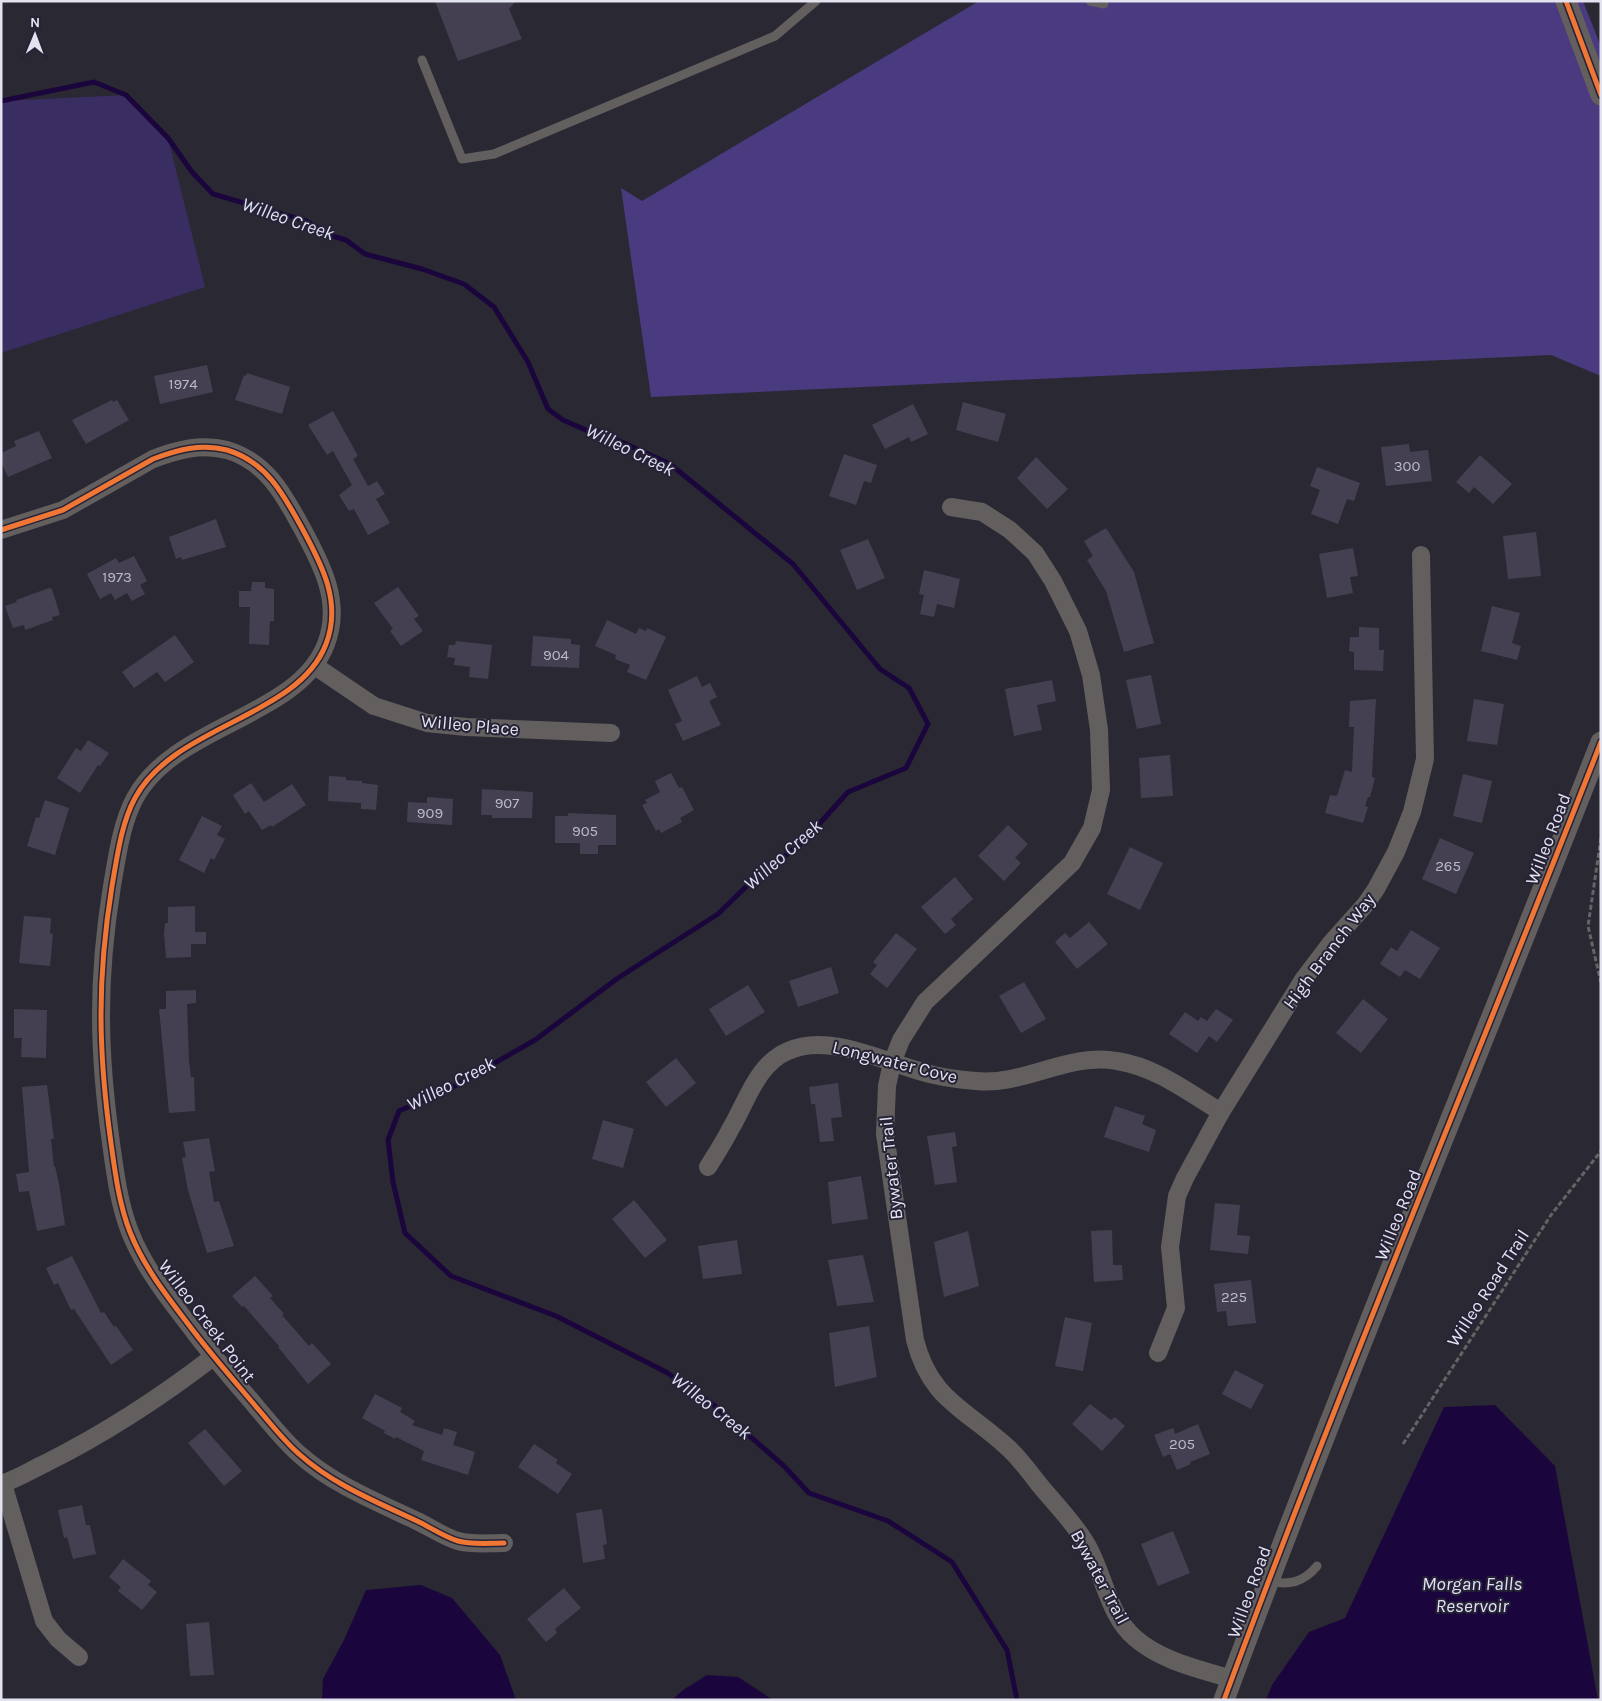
<svg xmlns="http://www.w3.org/2000/svg" width="1602" height="1701" viewBox="0 0 1602 1701" font-family="Karla,sans-serif">
  <style>
    .green { fill: #3a2d62 }
    .forest { fill: #4a3a7f }
    .water { fill: #1a063c }
    .lines { fill: none; stroke-linecap: round; stroke-linejoin: round }
    .stream { stroke: #1a063c; stroke-width: 5 }
    .building { fill: #444052 }
    .path { stroke: #666365; stroke-width: 3; stroke-dasharray: 5 2.5; stroke-linecap: butt }
    .service { stroke: #635f5f; stroke-width: 9 }
    .minor { stroke: #635f5f; stroke-width: 18 }
    .tertiary { stroke: #635f5f; stroke-width: 21 }
    .cycleway-casing { stroke: #262337; stroke-width: 8 }
    .cycleway { stroke: #f07635; stroke-width: 5 }
    .labels { text-anchor: middle; dominant-baseline: central; stroke-width: 4; stroke-linejoin: round; paint-order: stroke }
    .number-label { font-size: 15px; fill: #bbbac8 }
    .street-label { font-size: 18px; fill: #e3e2ef; stroke: #262337 }
    .water-label { font-size: 19px; font-style: italic; fill: #e2e0f7; stroke: #262337 }
  </style>
  <rect width="100%" height="100%" fill="#2a2832"/>
  <path class="green" d="M126 95 168 138 205 287 1 353V101Z"/>
  <path class="forest" d="M979 1H1583L1601 47V376L1551 355 651 397 621 188 642 201Z"/>
  <g class="water">
    <path d="M1495 1405 1555 1466 1598 1700H1266L1272 1685 1309 1632 1345 1618 1444 1407Z"/>
    <path d="M421 1585 452 1598 500 1655 516 1700H322L323 1679 344 1640 366 1590Z"/>
    <path d="M707 1675 738 1677 773 1700H672L683 1690Z"/>
  </g>
  <g class="lines">
    <path class="stream" d="M1 101 94 82 126 95 168 138 192 172 213 194 306 221 332 236 346 240 365 254 422 269 464 284 494 307 528 362 548 409 563 420 586 430H595L670 464 793 564 880 669 909 688 928 724 906 768 848 792 802 843 756 877 718 914 618 978 535 1040 453 1087 399 1111 388 1140 393 1182 405 1233 451 1276 556 1316 666 1372 715 1406 784 1466 809 1493 888 1521 952 1562 1007 1650 1017 1700"/>
  </g>
  <g class="building">
    <path d="M435 1H516L509 9 522 39 458 61Z"/>
    <path d="M207 365 213 392 160 404 154 376Z"/>
    <path d="M247 373 290 387 282 414 235 400 244 375 246 376Z"/>
    <path d="M112 400 113 402 117 400 129 420 86 444 72 420Z"/>
    <path d="M963 402 1006 414 998 442 956 430Z"/>
    <path d="M913 404 928 434 911 442 909 437 885 449 872 425Z"/>
    <path d="M333 411 358 456 353 459 368 486 377 481 385 494 376 499 390 523 368 535 354 509 349 511 339 495 352 485 333 451 327 455 308 425Z"/>
    <path d="M39 431 52 458 8 477 1 462V453L16 446 14 441Z"/>
    <path d="M1409 444 1410 452 1428 450 1432 481 1386 486 1381 447Z"/>
    <path d="M844 454 877 465 871 483 864 481 856 505 829 496Z"/>
    <path d="M1480 455 1512 484 1493 504 1474 487 1469 493 1456 482Z"/>
    <path d="M1036 457 1068 489 1047 509 1017 478Z"/>
    <path d="M1317 467 1360 483 1354 501 1347 499 1338 524 1311 514 1320 490 1310 486Z"/>
    <path d="M216 519 226 547 182 560 181 557 176 559 169 537Z"/>
    <path d="M1106 528 1134 572 1154 643 1124 652 1106 591 1087 560 1093 556 1084 541Z"/>
    <path d="M1536 532 1541 576 1508 579 1503 536Z"/>
    <path d="M868 539 885 578 857 590 840 550Z"/>
    <path d="M1353 548 1358 576 1350 577 1353 593 1327 598 1319 554Z"/>
    <path d="M134 556 147 581 140 585 145 594 132 601 127 593 115 600 111 593 100 599 87 574 116 558 119 563Z"/>
    <path d="M924 570 960 579 954 608 937 604 934 617 920 614 924 595 919 594Z"/>
    <path d="M252 582H265V588L274 589V621H270L269 645 249 644 250 607H239V591H251Z"/>
    <path d="M398 587 419 616 414 619 423 631 401 646 390 631 393 629 374 603Z"/>
    <path d="M49 588 52 589 60 615 52 617 53 620 25 630 24 625 13 628 5 606 17 602 16 600Z"/>
    <path d="M1492 606 1520 613 1512 643 1521 646 1517 660 1481 651Z"/>
    <path d="M607 620 636 634 639 628 646 631 647 628 666 637 646 680 627 672 630 665 615 659 616 655 595 646Z"/>
    <path d="M1359 627 1379 628V650H1384L1383 671 1354 670V652L1349 651 1350 637H1359Z"/>
    <path d="M175 635 194 662 165 682 157 672 134 688 122 672Z"/>
    <path d="M533 636 571 639V644L580 645 579 668 531 666Z"/>
    <path d="M456 641 492 645 488 679 469 677 470 667 454 665 455 658 447 657 449 645H455Z"/>
    <path d="M1151 675 1161 724 1137 729 1126 680Z"/>
    <path d="M697 676 702 687 710 683 717 697 709 701 721 725 683 741 675 724 682 721 668 690Z"/>
    <path d="M1052 680 1056 701 1037 705 1042 730 1014 736 1005 689Z"/>
    <path d="M1376 699 1372 777 1375 778 1370 797H1368L1365 806 1368 807 1363 823 1325 813 1330 795 1337 796 1345 770 1352 772 1354 727H1349L1350 701Z"/>
    <path d="M1474 699 1504 704 1497 745 1467 741Z"/>
    <path d="M88 740 109 753 100 766 98 765 80 793 57 778 76 748 81 751Z"/>
    <path d="M1170 755 1173 796 1141 798 1139 758Z"/>
    <path d="M671 773 679 788 682 787 694 810 680 818 682 822 661 833 659 829 656 831 642 805 647 803 645 800 660 792 655 781Z"/>
    <path d="M1463 774 1492 781 1482 823 1453 816Z"/>
    <path d="M329 776 346 777V780L362 781V783L378 785 376 810 361 809V803L328 801Z"/>
    <path d="M251 783 264 802 292 784 306 805 272 827 271 825 262 830 249 811 245 814 233 795Z"/>
    <path d="M482 789 533 792 532 818H492V815H481Z"/>
    <path d="M427 797 453 799 452 825 407 822 408 802 427 803Z"/>
    <path d="M45 800 69 808 55 855 27 846 36 817 39 818Z"/>
    <path d="M568 813 616 815V845H598V854H580V843H555V816H568Z"/>
    <path d="M202 816 222 826 217 835 225 839 214 860 211 858 204 873 179 860Z"/>
    <path d="M1008 825 1028 844 1015 858 1021 863 1004 881 978 856Z"/>
    <path d="M1440 838 1474 853 1456 894 1422 879Z"/>
    <path d="M1130 847 1163 863 1140 910 1107 894Z"/>
    <path d="M955 877 973 899 951 919 956 925 945 934 921 907Z"/>
    <path d="M195 906V932H206V944H191V957L166 958 164 934 165 923H168V907Z"/>
    <path d="M24 916 51 918 50 933 53 934 50 966 19 963Z"/>
    <path d="M1089 922 1108 944 1077 969 1055 942 1065 933 1070 938Z"/>
    <path d="M1411 930 1440 948 1420 979 1405 970 1400 977 1380 964 1391 947 1397 951Z"/>
    <path d="M896 933 917 949 887 988 870 974 877 965 873 962Z"/>
    <path d="M831 967 839 993 798 1007 789 981Z"/>
    <path d="M1024 982 1046 1019 1021 1033 999 996Z"/>
    <path d="M748 985 765 1012 726 1036 709 1009Z"/>
    <path d="M196 990V1003L187 1004 189 1061 191 1077H194L195 1111 169 1113 159 1009H166V991Z"/>
    <path d="M1363 999 1388 1019 1361 1053 1336 1033Z"/>
    <path d="M14 1009 47 1010 46 1058 21 1057 22 1038H14Z"/>
    <path d="M1216 1009 1233 1020 1217 1042 1209 1036 1197 1053 1169 1034 1185 1012 1198 1021 1201 1017 1207 1021Z"/>
    <path d="M676 1058 696 1083 666 1107 646 1082Z"/>
    <path d="M838 1083 842 1117 831 1118 834 1141 820 1142 815 1104H811L809 1087Z"/>
    <path d="M47 1085 54 1139H51L54 1167 55 1166 59 1184 65 1225 37 1231 29 1191 19 1192 16 1174 29 1172 22 1087Z"/>
    <path d="M1115 1106 1145 1116 1142 1124 1156 1130 1149 1152 1104 1137Z"/>
    <path d="M603 1120 634 1129 623 1168 592 1159Z"/>
    <path d="M955 1132 957 1146 952 1147 957 1182 935 1185 927 1136Z"/>
    <path d="M209 1138 215 1171 209 1172 214 1202 219 1201 234 1246 207 1253 188 1190 182 1158 186 1157 183 1142Z"/>
    <path d="M861 1176 868 1219 832 1224 828 1182Z"/>
    <path d="M634 1200 667 1240 645 1258 612 1219Z"/>
    <path d="M1215 1203 1240 1205 1237 1235 1250 1236 1248 1254 1210 1250Z"/>
    <path d="M1112 1230 1113 1265H1122L1123 1280 1094 1282 1091 1231Z"/>
    <path d="M968 1231 979 1286 944 1297 934 1242Z"/>
    <path d="M737 1240 742 1274 703 1279 698 1246Z"/>
    <path d="M863 1255 874 1302 837 1306 828 1260Z"/>
    <path d="M72 1256 101 1313 104 1312 114 1327 116 1326 133 1350 111 1365 74 1309 71 1310 58 1283 54 1285 46 1268Z"/>
    <path d="M255 1276 273 1296 270 1298 284 1314 282 1315 309 1346 312 1343 331 1364 308 1384 278 1347 279 1346 244 1306 242 1307 232 1296Z"/>
    <path d="M1251 1280 1256 1323 1228 1326 1226 1311 1217 1312 1214 1284Z"/>
    <path d="M1065 1317 1092 1323 1083 1371 1055 1366Z"/>
    <path d="M869 1326 877 1377 835 1387 829 1333Z"/>
    <path d="M1235 1370 1264 1385 1251 1409 1222 1394Z"/>
    <path d="M375 1394 402 1408 400 1412 415 1421 412 1425 442 1435 444 1428 457 1432 453 1445 475 1452 468 1475 421 1460 424 1451 396 1437 395 1439 384 1433 385 1431 362 1418Z"/>
    <path d="M1090 1404 1111 1420 1115 1417 1125 1426 1102 1451 1072 1424Z"/>
    <path d="M1198 1424 1210 1454 1190 1462 1191 1464 1177 1470 1170 1454 1163 1457 1154 1435 1173 1428 1175 1434Z"/>
    <path d="M205 1429 242 1471 224 1486 188 1443Z"/>
    <path d="M534 1444 558 1460 556 1463 572 1474 558 1494 518 1467Z"/>
    <path d="M82 1505 86 1525H90L96 1554 73 1559 67 1537 64 1538 58 1510Z"/>
    <path d="M602 1509 607 1544 603 1545 605 1559 583 1563 576 1513Z"/>
    <path d="M1173 1531 1190 1573 1158 1586 1141 1544Z"/>
    <path d="M123 1559 151 1581 148 1585 157 1592 142 1610 118 1591 121 1587 109 1577Z"/>
    <path d="M564 1588 581 1608 555 1629 557 1633 546 1642 527 1619Z"/>
    <path d="M209 1622 214 1675 190 1676 186 1624Z"/>
  </g>
  <g class="lines">
    <g class="path">
      <path d="M1600 1 1601 2"/>
      <path d="M1601 838 1588 926 1601 983"/>
      <path d="M1403 1444 1551 1215 1601 1151"/>
    </g>
    <g class="service">
      <path d="M1090 1 1104 4"/>
      <path d="M422 60 462 159 494 154 775 36 816 1"/>
      <path d="M1269 1581C1289 1586 1304 1582 1317 1566"/>
    </g>
    <g class="minor">
      <path d="M951 507 982 512 1010 530 1035 553 1053 581 1078 631 1091 675 1099 730 1101 790 1092 828 1072 863 925 1002 901 1040 892 1063 887 1086 885 1134 915 1340C930 1399 964 1408 1006 1446 1018 1456 1028 1470 1038 1483 1054 1503 1074 1522 1087 1545 1104 1574 1108 1615 1135 1638 1161 1661 1199 1669 1232 1679"/>
      <path d="M1 530 63 510 153 459C177 450 201 443 227 450 267 462 284 495 303 530 322 565 342 603 326 644 298 718 175 724 135 798 121 824 117 858 112 886 97 979 98 1050 111 1143 115 1172 119 1204 130 1232 145 1270 171 1301 195 1333 215 1359 237 1384 258 1409 271 1424 284 1441 299 1454 332 1484 377 1502 417 1521 430 1527 444 1537 458 1541 472 1545 489 1543 504 1543"/>
      <path d="M315 666 374 706 427 723 466 727 611 733"/>
      <path d="M708 1167C716 1154 724 1142 731 1128 747 1101 757 1064 788 1051 832 1031 891 1066 934 1075 947 1078 962 1080 976 1081 1024 1086 1068 1052 1117 1061 1156 1067 1188 1092 1221 1112"/>
      <path d="M1158 1353 1176 1308 1170 1247 1177 1196 1185 1178 1221 1112 1303 980 1331 943 1365 905 1376 889 1396 852 1412 812 1425 759 1421 555"/>
      <path d="M1 1484C17 1479 31 1470 46 1463 106 1433 161 1397 213 1357"/>
      <path d="M3 1484 44 1621 58 1639 79 1657"/>
    </g>
    <g class="tertiary">
      <path d="M1566 1 1601 95"/>
      <path d="M1224 1700C1343 1378 1476 1062 1601 742"/>
    </g>
    <defs>
      <g id="cycleway">
        <path d="M1566 1 1601 95"/>
        <path d="M1 530 63 510 153 459C177 450 201 443 227 450 267 462 284 495 303 530 322 565 342 603 326 644 298 718 175 724 135 798 121 824 117 858 112 886 97 979 98 1050 111 1143 115 1172 119 1204 130 1232 145 1270 171 1301 195 1333 215 1359 237 1384 258 1409 271 1424 284 1441 299 1454 332 1484 377 1502 417 1521 430 1527 444 1537 458 1541 472 1545 489 1543 504 1543"/>
        <path d="M1224 1700C1343 1378 1476 1062 1601 742"/>
      </g>
    </defs>
    <use href="#cycleway" class="cycleway-casing"/>
    <use href="#cycleway" class="cycleway"/>
  </g>
  <g class="labels">
    <g class="number-label">
      <text x="183" y="384">1974</text>
      <text x="1407" y="466">300</text>
      <text x="117" y="577">1973</text>
      <text x="556" y="655">904</text>
      <text x="507" y="803">907</text>
      <text x="430" y="813">909</text>
      <text x="585" y="831">905</text>
      <text x="1448" y="866">265</text>
      <text x="1234" y="1297">225</text>
      <text x="1182" y="1444">205</text>
    </g>
    <g class="street-label">
      <text transform="translate(470 725) rotate(5)">Willeo Place</text>
      <text transform="translate(1548 839) rotate(-69)">Willeo Road</text>
      <text transform="translate(1329 951) rotate(-53)">High Branch Way</text>
      <text transform="translate(895 1062) rotate(14)">Longwater Cove</text>
      <text transform="translate(891 1168) rotate(-96)">Bywater Trail</text>
      <text transform="translate(1398 1215) rotate(-68)">Willeo Road</text>
      <text transform="translate(1488 1288) rotate(-57)">Willeo Road Trail</text>
      <text transform="translate(207 1321) rotate(53)">Willeo Creek Point</text>
      <text transform="translate(1100 1577) rotate(62)">Bywater Trail</text>
      <text transform="translate(1249 1592) rotate(-70)">Willeo Road</text>
    </g>
    <g class="water-label">
      <text transform="translate(288 219) rotate(19)">Willeo Creek</text>
      <text transform="translate(630 450) rotate(26)">Willeo Creek</text>
      <text transform="translate(783 855) rotate(-41)">Willeo Creek</text>
      <text transform="translate(451 1084) rotate(-27)">Willeo Creek</text>
      <text transform="translate(711 1406) rotate(38)">Willeo Creek</text>
      <text x="1472" y="1584">Morgan Falls<tspan x="1472" dy="22">Reservoir</tspan></text>
    </g>
  </g>
  <rect width="1602" height="1701" fill="none" stroke="#e3e2ef" stroke-width="5"/>
  <g transform="translate(35 35) rotate(1)" stroke="#262337" stroke-width="4" paint-order="stroke">
  <path d="M0-4L9 19L0 12L-9 19Z" fill="#e3e2ef"/>
  <text y="-8" font-size="14" font-weight="bold" text-anchor="middle" fill="#e3e2ef">N</text>
  </g>
</svg>
